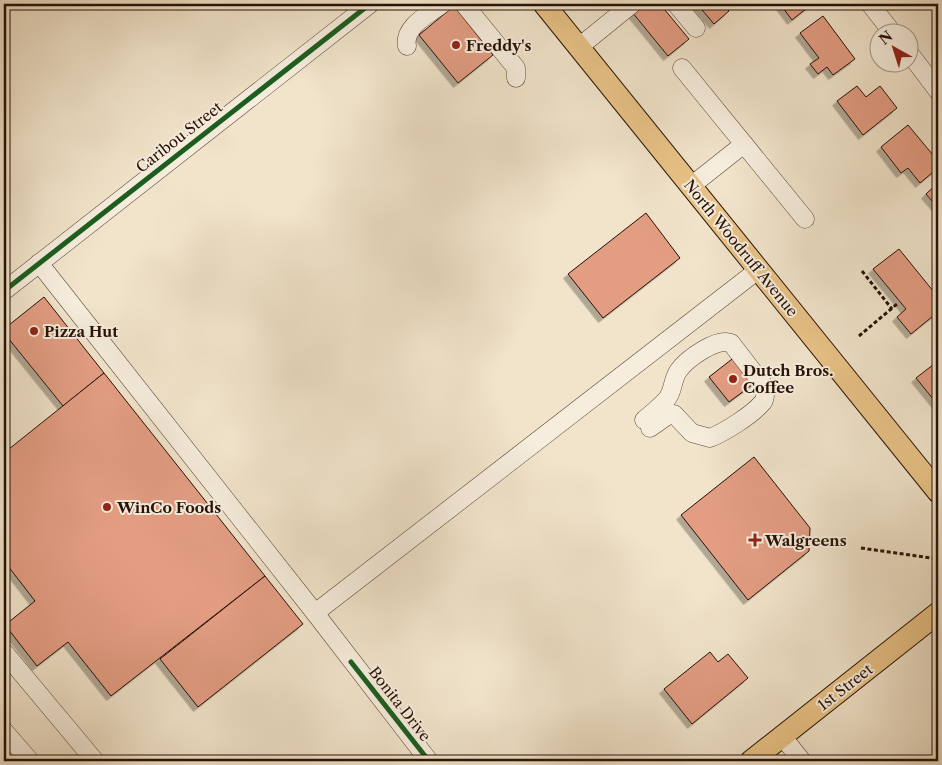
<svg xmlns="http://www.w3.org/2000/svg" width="942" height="765" viewBox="0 0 942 765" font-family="'Libre Caslon Text',serif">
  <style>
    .building { fill: #e39d83; stroke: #261005; filter: url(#shadow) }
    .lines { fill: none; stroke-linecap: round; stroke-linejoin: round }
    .minor-casing { stroke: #594536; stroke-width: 19 }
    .major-casing { stroke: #261005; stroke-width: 23 }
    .path { stroke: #261005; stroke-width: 3; stroke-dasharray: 4 2.5; stroke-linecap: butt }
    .minor { stroke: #f6eddd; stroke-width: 18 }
    .major { stroke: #e8c286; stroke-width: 21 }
    .cycleway-casing { stroke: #f6eddd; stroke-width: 8 }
    .cycleway { stroke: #1b5e20; stroke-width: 5 }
    .poi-dot { fill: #8f2418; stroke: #f6eddd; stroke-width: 2 }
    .labels { text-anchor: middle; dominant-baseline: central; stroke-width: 4; stroke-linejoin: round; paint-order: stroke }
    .poi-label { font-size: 15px; font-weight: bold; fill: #261005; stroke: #f6eddd; text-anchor: start }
    .street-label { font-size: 15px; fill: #261005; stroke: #f6eddd }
  </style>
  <defs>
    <filter id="shadow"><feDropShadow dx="-4.5" dy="4.5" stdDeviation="0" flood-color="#0004"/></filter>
  </defs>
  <rect width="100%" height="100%" fill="#f1e4cb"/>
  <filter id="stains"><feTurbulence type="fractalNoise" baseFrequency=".004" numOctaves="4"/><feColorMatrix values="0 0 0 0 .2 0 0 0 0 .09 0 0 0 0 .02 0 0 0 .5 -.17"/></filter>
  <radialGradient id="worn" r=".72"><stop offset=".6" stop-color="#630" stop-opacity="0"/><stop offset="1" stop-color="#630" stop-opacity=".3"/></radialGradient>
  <g class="building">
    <path d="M642 4H660L689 39 668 56 632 12Z"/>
    <path d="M697 4H722L729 11 714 24Z"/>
    <path d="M780 4H812L792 20Z"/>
    <path d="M454 6 493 55 458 83 419 35Z"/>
    <path d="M823 16 855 59 833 75 827 67 818 74 810 64 819 58 800 33Z"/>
    <path d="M857 86 866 97 880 86 897 108 863 135 837 101Z"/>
    <path d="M908 125 938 161V168L920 183 908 168 901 173 881 147Z"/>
    <path d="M938 183V208L926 194Z"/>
    <path d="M646 213 680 258 603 318 568 274Z"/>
    <path d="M899 249 938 297V312L911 334 897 317 906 309 873 269Z"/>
    <path d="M44 297 104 373 63 406 4 333V329Z"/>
    <path d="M736 356 756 382 729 402 709 377Z"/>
    <path d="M938 361V405L916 378Z"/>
    <path d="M104 373 265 576 111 696 68 642 37 666 5 625 35 601 4 561V453Z"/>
    <path d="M754 457 810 528 809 551 748 600 681 515Z"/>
    <path d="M265 576 303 624 198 707 160 659Z"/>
    <path d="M710 652 718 662 728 654 748 678 692 724 664 689Z"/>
  </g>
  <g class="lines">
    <defs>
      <g id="minor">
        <path d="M464 4 516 68V78"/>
        <path d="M676 4 696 28"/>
        <path d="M870 4 892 32"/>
        <path d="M407 46C403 27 429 14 442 4"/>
        <path d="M579 47 632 4"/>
        <path d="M910 54 938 91"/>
        <path d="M682 68 805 219"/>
        <path d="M691 186 744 144"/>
        <path d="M39 263 315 613 429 761"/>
        <path d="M4 291 370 4"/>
        <path d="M644 420C652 413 660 407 667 399 674 390 672 379 679 370 687 359 717 337 731 343L765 387C765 393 766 398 763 402 752 415 725 432 710 438L692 433 674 414H670L650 428"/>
        <path d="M315 613 758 270"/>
        <path d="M4 652 95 761"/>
        <path d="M4 731 30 761"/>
        <path d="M782 736 802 761"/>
      </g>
      <g id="major">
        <path d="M544 4 938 492"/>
        <path d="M751 761 938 613"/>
      </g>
    </defs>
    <use href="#minor" class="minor-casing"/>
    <use href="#major" class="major-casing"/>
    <g class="path">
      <path d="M862 271 892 309"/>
      <path d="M859 336 897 304"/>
      <path d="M861 548 938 559"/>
    </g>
    <use href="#minor" class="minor"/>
    <use href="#major" class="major"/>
    <defs>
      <g id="cycleway">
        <path d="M4 291 370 4"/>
        <path d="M351 662 429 761"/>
      </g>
    </defs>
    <use href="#cycleway" class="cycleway-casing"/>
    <use href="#cycleway" class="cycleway"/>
  </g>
  <g class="poi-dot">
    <circle cx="456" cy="45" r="5"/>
    <circle cx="34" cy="331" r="5"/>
    <circle cx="733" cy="379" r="5"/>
    <circle cx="107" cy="507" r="5"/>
    <path d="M752.5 532.5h5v5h5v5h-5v5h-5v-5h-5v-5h5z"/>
  </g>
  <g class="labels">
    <g class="poi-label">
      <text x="466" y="45">Freddy's</text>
      <text x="44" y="331">Pizza Hut</text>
      <text x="743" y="370">Dutch Bros.<tspan x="743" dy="17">Coffee</tspan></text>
      <text x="117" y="507">WinCo Foods</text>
      <text x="765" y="540">Walgreens</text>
    </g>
    <g class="street-label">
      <text transform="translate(179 137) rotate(-38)">Caribou Street</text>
      <text transform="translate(741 248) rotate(51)">North Woodruff Avenue</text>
      <text transform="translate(845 687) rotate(-38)">1st Street</text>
      <text transform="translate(400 704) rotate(52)">Bonita Drive</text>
    </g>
  </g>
  <rect width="942" height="765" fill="none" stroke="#f1e4cb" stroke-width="20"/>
  <rect x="5" y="5" width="932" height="755" fill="none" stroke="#261005" stroke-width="2.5"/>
  <rect x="10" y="10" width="922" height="745" fill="none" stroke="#261005"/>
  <g transform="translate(894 48) rotate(321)"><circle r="24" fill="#f6eddd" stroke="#a39587"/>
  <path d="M0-4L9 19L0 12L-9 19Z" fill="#8f2418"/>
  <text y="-8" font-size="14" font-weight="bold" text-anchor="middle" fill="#261005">N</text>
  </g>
  <rect width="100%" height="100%" filter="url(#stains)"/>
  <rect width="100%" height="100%" fill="url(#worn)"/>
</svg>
